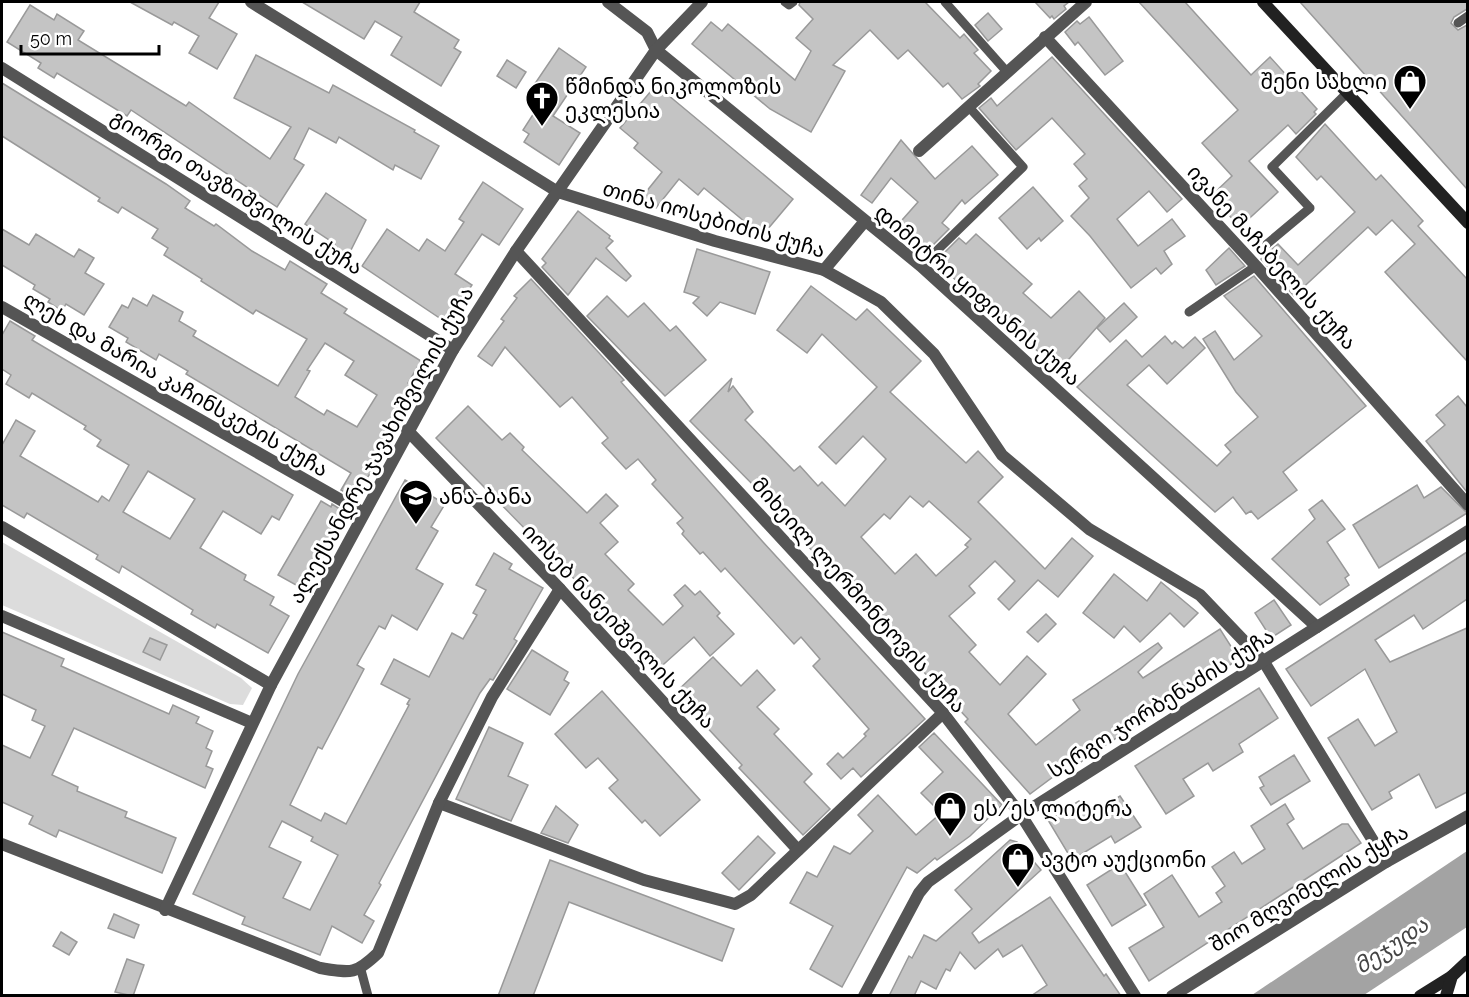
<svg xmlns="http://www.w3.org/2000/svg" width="1469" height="997" viewBox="0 0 1469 997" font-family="Raleway,'Noto Sans Georgian',sans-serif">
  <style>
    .green { fill: #dcdcdc }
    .water { fill: #a3a3a3 }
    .building { fill: #c4c4c4; stroke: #999; stroke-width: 1.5; fill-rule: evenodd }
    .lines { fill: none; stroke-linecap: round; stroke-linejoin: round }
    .service { stroke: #555; stroke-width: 9 }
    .minor { stroke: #555; stroke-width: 12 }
    .secondary { stroke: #222; stroke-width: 12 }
    .labels { text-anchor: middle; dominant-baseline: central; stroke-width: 6; stroke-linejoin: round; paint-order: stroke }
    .poi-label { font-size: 21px; fill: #000; stroke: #fff; text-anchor: start }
    .street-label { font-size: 21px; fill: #000; stroke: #fff }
    .water-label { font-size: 22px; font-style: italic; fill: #444; stroke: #fff }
  </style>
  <rect width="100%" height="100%" fill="#fff"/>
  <path class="green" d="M2 542 241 678 252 688 243 705 230 704 2 605Z"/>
  <path class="water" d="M1467 851V927L1364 995H1252Z"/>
  <g class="building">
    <path d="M130 2H219L209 18 237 34 217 69 189 53 199 36 174 22 172 25Z"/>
    <path d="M302 2H420L414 12 459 40 454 48 461 52 441 86 391 55 402 37 375 21 364 39Z"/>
    <path d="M800 2H925L960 38 964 34 978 50 974 53 991 71 978 84 980 86 962 99 948 83 943 87 908 50 898 59 870 30 833 65 845 71 811 132 770 109 692 44 711 22 722 31 728 24 795 80 811 51 796 38 813 19 799 5Z"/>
    <path d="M1035 2H1069L1064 6 1066 9 1054 19 1052 16 1050 18Z"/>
    <path d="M1139 2H1185L1251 75 1270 57 1317 109 1314 112 1316 114 1296 134 1288 125 1249 161 1278 192 1240 227 1211 196 1232 176 1202 143 1238 110Z"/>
    <path d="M1300 2H1467V9L1454 17 1451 23 1458 30 1467 25V189Z"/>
    <path d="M30 5 54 20 57 14 84 31 78 40 186 106 189 102 270 159 291 127 234 98 256 55 329 93 333 85 415 130 414 132 439 146 421 179 395 165 393 170 339 137 336 143 309 128 294 159 304 165 277 207 131 110 127 116 57 73 54 78 38 68 41 63 7 42Z"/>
    <path d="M988 13 1002 29 988 41 975 25Z"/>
    <path d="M1089 17 1123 61 1105 75 1078 42 1075 45 1065 32 1077 21 1080 24Z"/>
    <path d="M559 48 586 67 553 116 580 133 559 165 524 142 529 134 523 130 545 96 532 88Z"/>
    <path d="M1052 57 1182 199 1167 212 1149 191 1117 219 1138 246 1172 219 1185 236 1164 251 1172 264 1161 274 1156 268 1131 288 1090 236 1071 216 1089 198 1079 186 1087 179 1074 164 1085 154 1052 118 1016 150 979 108 991 98 997 106Z"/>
    <path d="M507 60 526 72 516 88 497 76Z"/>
    <path d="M2 83 166 184 190 201 185 208 214 226 216 224 252 251 285 270 290 261 327 284 321 293 347 309 344 313 421 361 408 383 413 386 402 403 410 408 355 498 341 490 351 473 186 374 188 371 159 354 156 360 126 342 128 338 109 327 122 305 128 308 133 298 147 306 153 295 183 312 179 321 196 331 193 336 278 386 307 339 256 310 253 314 201 281 202 279 164 255 168 248 152 238 158 229 122 207 118 213 98 201 100 198 2 136ZM325 343 354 361 345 375 377 395 357 427 327 410 324 415 295 397 310 371 307 370Z"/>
    <path d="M656 85 793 199 762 236 704 188 698 195 679 179 656 208 642 197 662 172 634 148 638 143 620 128Z"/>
    <path d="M1325 124 1376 180 1381 175 1423 221 1418 226 1467 279V361L1385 272 1415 244 1392 220 1376 235 1368 227 1294 296 1261 259 1278 244 1298 265 1355 212 1321 176 1317 180 1296 157Z"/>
    <path d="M901 140 935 179 972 146 998 175 965 204 962 200 942 223 949 229 924 254 895 228 918 202 891 178 872 203 861 195Z"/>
    <path d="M483 182 523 209 499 245 482 234 455 274 472 285 447 323 362 266 387 229 419 251 427 239 445 251 464 222 459 219Z"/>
    <path d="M1033 187 1063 221 1041 241 1039 238 1027 249 999 218Z"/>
    <path d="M326 193 366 220 347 258 332 248 335 244 305 224Z"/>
    <path d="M578 211 610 236 609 238 613 241 606 248 631 276 626 281 596 258 568 295 542 267 546 263 542 259Z"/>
    <path d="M2 229 29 245 36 234 74 257 79 249 94 258 85 273 104 284 84 315 66 304 62 311 48 302 50 299 33 289 35 285 2 265Z"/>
    <path d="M976 234 1032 284 1023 293 1051 318 1079 291 1105 318 1062 367H1056L935 262 959 238 966 244Z"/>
    <path d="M1229 248 1245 266 1216 285 1206 270Z"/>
    <path d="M697 249 770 272 755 314 720 302 707 316 693 303 699 297 684 292Z"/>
    <path d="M1254 276 1366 406 1283 472 1297 490 1258 519 1251 511 1246 514 1233 497 1215 512 1077 387 1126 340 1142 357 1165 336 1172 344 1175 341 1183 348 1195 337 1205 348 1167 384 1149 365 1127 385 1217 466 1231 452 1225 445 1258 417 1236 392 1203 339 1215 331 1234 360 1262 336 1224 296Z"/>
    <path d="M531 279 624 380 621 382 763 542 925 719 861 777 853 768 841 779 827 764 838 753 843 758 866 736 864 734 869 729 813 666 820 659 801 637 794 644 725 568 721 572 703 552 700 554 682 534 684 531 677 523 683 518 652 484 656 480 638 459 626 469 602 443 608 438 572 397 560 407 505 347 492 366 478 356 504 321 501 319 517 298 514 296Z"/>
    <path d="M811 286 856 320 867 309 921 361 890 392 966 463 978 451 1003 477 978 502 1045 569 1072 538 1093 556 1058 597 1038 580 1009 610 998 599 1015 581 995 561 969 586 975 593 949 616 976 645 969 652 1000 685 1027 656 1046 674 1008 714 1036 745 1080 710 1073 700 1158 643 1162 648 1138 672 1143 678 1220 629 1239 659 1104 746 1102 743 1081 762 1077 759 1030 794 965 722 968 719 842 585 844 583 783 521 786 517 764 492 762 494 690 421 732 378 728 392 733 386 753 412 745 420 794 471 800 466 818 486 822 482 845 506 886 459 863 436 836 464 819 447 877 387 822 334 807 353 777 330ZM910 496 923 507 929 501 971 539 965 545 968 547 936 576 916 554 895 574 861 537 884 514 890 519Z"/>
    <path d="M607 296 628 317 644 303 670 331 676 326 706 360 665 396 587 316Z"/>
    <path d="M1124 303 1137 317 1110 342 1097 328Z"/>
    <path d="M10 321 35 336 32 340 293 495 279 520 272 516 261 534 223 511 200 548 246 575 244 580 274 597 270 605 289 616 268 653 217 624 215 628 191 614 193 610 122 566 119 573 96 559 98 555 27 513 24 518 2 505V445L16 420 35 431 20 456 98 502 102 496 109 501 129 465 97 446 101 440 84 429 86 426 32 393 29 398 6 384 11 375 2 369V335ZM148 471 195 499 170 539 123 512Z"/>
    <path d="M1458 396 1467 407V492L1426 441 1445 425 1436 415Z"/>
    <path d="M468 406 502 440 510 433 524 447 522 450 587 513 606 494 618 506 600 523 618 542 605 554 634 584 628 590 663 625 683 606 674 595 685 585 695 595 700 591 720 613 717 616 734 634 710 656 694 637 655 672 630 645 634 640 436 438Z"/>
    <path d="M405 480 445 504 431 527 438 531 416 569 443 584 417 630 392 615 385 629 379 626 357 665 364 669 322 749 318 747 290 805 321 821 325 813 346 824 409 705 407 704 410 699 381 684 394 659 429 677 452 633 463 639 477 615 473 613 486 590 476 585 494 553 512 564 509 569 543 588 514 639 517 641 493 680 490 679 480 693 379 883 381 885 364 915 374 921 362 943 332 926 320 955 242 924 245 917 193 894 298 674ZM282 821 313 837 311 841 338 855 310 910 283 898 301 862 269 847Z"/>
    <path d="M1417 485 1424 498 1441 487 1467 513 1379 568 1353 525Z"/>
    <path d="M1322 500 1345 529 1327 542 1349 575 1345 578 1349 585 1320 605 1272 559 1315 519 1309 510Z"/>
    <path d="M321 501 331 507 332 504 346 513 347 516 305 590 278 575Z"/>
    <path d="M1467 552V599L1423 629 1414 615 1375 640 1390 662 1467 628V792L1436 808 1419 774 1389 792 1392 798 1372 810 1328 738 1358 719 1375 746 1397 732 1365 669 1311 706 1286 669Z"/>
    <path d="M1114 574 1147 601 1161 582 1198 613 1184 627 1170 613 1140 642 1124 626 1114 638 1083 613Z"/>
    <path d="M1274 600 1291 625 1271 638 1255 613Z"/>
    <path d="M1046 614 1056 624 1038 642 1027 632Z"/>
    <path d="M2 632 64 659 61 666 169 714 173 705 199 717 196 723 213 731 206 748 212 751 206 766 213 769 205 788 74 728 52 775 78 787 77 791 127 812 125 817 176 838 162 873 59 830 56 837 29 824 33 816 2 802V745L30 758 45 726 32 720 36 710 2 694Z"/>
    <path d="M150 638 167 645 160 660 143 652Z"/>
    <path d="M532 650 568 672 564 680 569 683 550 715 507 689Z"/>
    <path d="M713 657 741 686 757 670 775 690 757 707 779 729 774 734 812 774 804 782 830 809 803 835 739 768 742 765 675 693Z"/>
    <path d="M1259 688 1278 718 1239 744 1243 752 1213 771 1208 763 1183 779 1194 796 1166 814 1135 766Z"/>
    <path d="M602 691 700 800 660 836 645 820 642 823 609 788 618 780 598 758 586 768 555 734Z"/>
    <path d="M489 727 523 743 508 776 528 785 511 821 456 799Z"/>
    <path d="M934 733 1002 805 970 836 937 860 935 858 917 873 907 867 842 987 810 969 833 926 790 903 807 872 817 877 834 846 850 854 873 831 858 815 878 795 916 835 941 813 921 793 943 772 919 747Z"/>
    <path d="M1294 755 1310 781 1271 805 1260 788 1264 786 1259 777Z"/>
    <path d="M1120 796 1141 827 1115 843 1111 836 1072 860 1048 820 1079 801 1089 816Z"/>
    <path d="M1285 804 1294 819 1287 824 1303 849 1342 824H1348L1361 843 1149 981 1129 948 1164 927 1144 894 1172 875 1199 917 1222 902 1216 893 1225 886 1212 867 1234 852 1242 864 1265 849 1251 826Z"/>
    <path d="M556 806 578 825 568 843 541 833Z"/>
    <path d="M758 836 775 853 739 890 722 873Z"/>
    <path d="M1010 840 1017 842 1041 870 972 933 979 943 1050 897 1104 976 1106 974 1121 996H1031L1047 985 1022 945 1003 957 998 949 975 969 960 952 950 971 946 969 936 989 921 981 914 996H889L909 956 912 958 924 935 936 941 972 909 955 890Z"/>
    <path d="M550 860 734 929 722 961 569 902 533 996H498Z"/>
    <path d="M1120 864 1146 905 1112 926 1087 885Z"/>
    <path d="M114 914 139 925 134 938 108 928Z"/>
    <path d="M61 932 77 942 69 955 53 946Z"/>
    <path d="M127 959 144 965 133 996 115 992Z"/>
  </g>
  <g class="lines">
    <g class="service">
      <path d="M785 2 789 5 793 2"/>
      <path d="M945 2 1007 72"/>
      <path d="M1458 23 1468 16"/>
      <path d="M1267 244 1310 208 1272 167 1347 93"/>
      <path d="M921 266 1023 167 968 106"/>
      <path d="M1189 312 1256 266"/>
      <path d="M361 970 368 996"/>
    </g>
    <g class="minor">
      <path d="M251 2 558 192 715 241 824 270 881 302 934 354 1002 455 1089 529 1200 595 1264 662 1386 862"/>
      <path d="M608 2 647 32 656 50 921 266 1317 627"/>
      <path d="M1045 37 1256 266 1468 505"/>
      <path d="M2 68 453 350"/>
      <path d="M919 151 1086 2"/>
      <path d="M516 251 943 713 1021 815 1135 996"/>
      <path d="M824 270 865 221"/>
      <path d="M2 307 362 512"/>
      <path d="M407 430 560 589 798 850"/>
      <path d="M2 527 271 685"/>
      <path d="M2 616 252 723"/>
      <path d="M439 803 644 880 735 904 751 895 943 713"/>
      <path d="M2 844 320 968C351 973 355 975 378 953L439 803 492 697 560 589"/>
      <path d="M165 910 271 685 453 350 516 251 656 50 702 2"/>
      <path d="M864 996 919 893 928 882 1021 815 1468 531"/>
      <path d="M1172 996 1386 862 1468 816"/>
    </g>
    <g class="secondary">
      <path d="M1263 2 1468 223"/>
      <path d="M1420 996 1452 976"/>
      <path d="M1446 996 1452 976 1468 961"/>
    </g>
  </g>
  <defs>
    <symbol id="shop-pin" viewBox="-11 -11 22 30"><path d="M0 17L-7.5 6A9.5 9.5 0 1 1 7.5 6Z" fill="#000" stroke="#fff"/><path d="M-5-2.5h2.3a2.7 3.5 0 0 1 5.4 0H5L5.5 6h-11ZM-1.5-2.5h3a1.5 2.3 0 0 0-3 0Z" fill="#fff"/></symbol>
    <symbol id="church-pin" viewBox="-11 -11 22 30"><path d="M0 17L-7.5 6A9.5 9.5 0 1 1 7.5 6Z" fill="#000" stroke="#fff"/><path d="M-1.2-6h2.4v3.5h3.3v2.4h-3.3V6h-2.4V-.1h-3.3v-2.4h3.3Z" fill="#fff"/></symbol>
    <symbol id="school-pin" viewBox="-11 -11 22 30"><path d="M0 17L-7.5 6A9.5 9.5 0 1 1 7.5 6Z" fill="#000" stroke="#fff"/><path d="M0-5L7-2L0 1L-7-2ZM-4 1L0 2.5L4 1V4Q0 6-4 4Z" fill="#fff"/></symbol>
  </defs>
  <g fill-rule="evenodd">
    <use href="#shop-pin" x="1391" y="62" width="38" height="52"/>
    <use href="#church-pin" x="523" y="79" width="38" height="52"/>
    <use href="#school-pin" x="397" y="477" width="38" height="52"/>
    <use href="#shop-pin" x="931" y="789" width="38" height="52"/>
    <use href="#shop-pin" x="999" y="840" width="38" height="52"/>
  </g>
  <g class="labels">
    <g class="poi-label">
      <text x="1387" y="81" text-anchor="end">შენი სახლი</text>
      <text x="565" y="86">წმინდა ნიკოლოზის<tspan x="565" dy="24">ეკლესია</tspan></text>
      <text x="439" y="496">ანა-ბანა</text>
      <text x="973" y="808">ეს/ეს ლიტერა</text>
      <text x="1041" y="859">ავტო აუქციონი</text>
    </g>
    <g class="street-label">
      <text transform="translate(237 192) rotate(32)">გიორგი თავზიშვილის ქუჩა</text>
      <text transform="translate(714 219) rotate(16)">თინა იოსებიძის ქუჩა</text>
      <text transform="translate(1272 257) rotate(48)">ივანე მაჩაბელის ქუჩა</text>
      <text transform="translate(978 295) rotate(41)">დიმიტრი ყიფიანის ქუჩა</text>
      <text transform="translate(176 384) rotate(30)">ლეხ და მარია კაჩინსკების ქუჩა</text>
      <text transform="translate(381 445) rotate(-61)">ალექსანდრე ჯავახიშვილის ქუჩა</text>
      <text transform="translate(859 595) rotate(48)">მიხეილ ლერმონტოვის ქუჩა</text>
      <text transform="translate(619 626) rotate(47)">იოსებ ნანეიშვილის ქუჩა</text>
      <text transform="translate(1161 703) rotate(-32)">სერგო ჯორბენაძის ქუჩა</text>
      <text transform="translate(1309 888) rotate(-31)">შიო მღვიმელის ქყჩა</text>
    </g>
    <g class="water-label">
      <text transform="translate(1391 945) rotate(-34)">მეჯუდა</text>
    </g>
  </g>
  <rect width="1469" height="997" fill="none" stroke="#000000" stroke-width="6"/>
  <path d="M21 45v9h138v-9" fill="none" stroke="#000000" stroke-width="3"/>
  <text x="30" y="45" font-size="18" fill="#000000" stroke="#ffffff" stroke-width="4.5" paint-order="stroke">50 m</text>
</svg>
